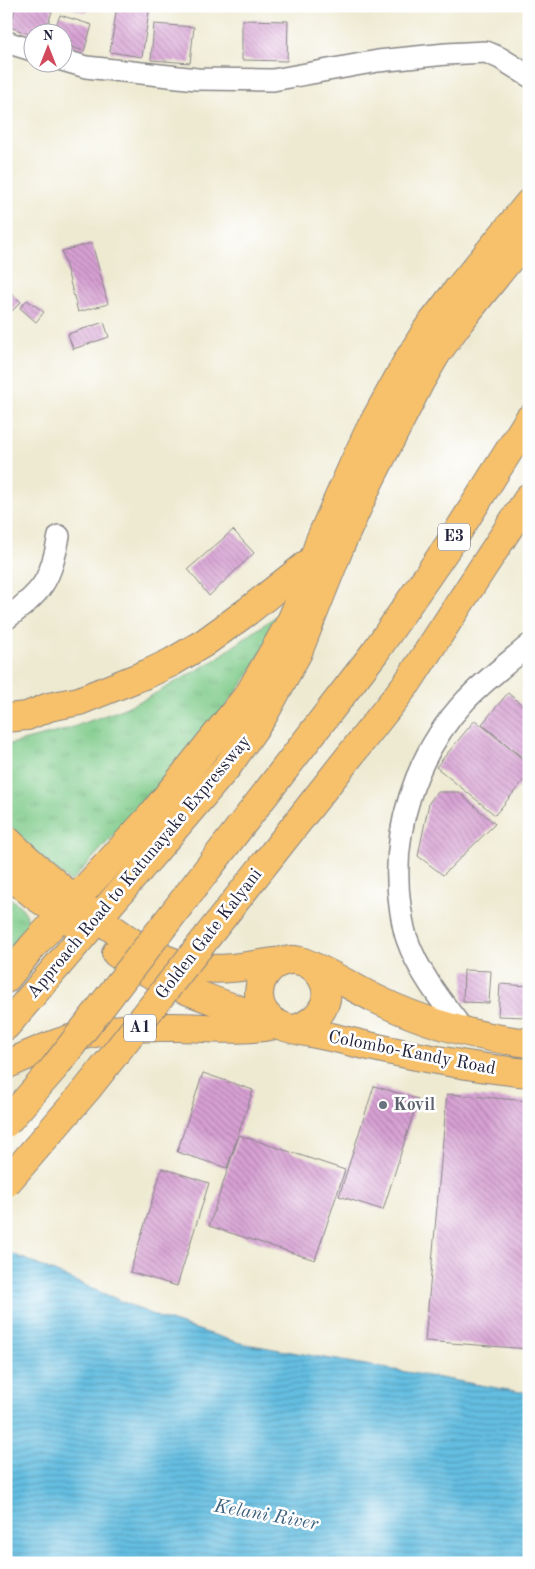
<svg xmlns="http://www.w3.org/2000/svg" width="535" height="1569" viewBox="0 0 535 1569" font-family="'Old Standard TT',serif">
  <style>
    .grass { fill: url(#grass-tufts); stroke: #507662 }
    .water { fill: url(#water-rules); stroke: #43708e }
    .building { fill: url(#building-back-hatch) }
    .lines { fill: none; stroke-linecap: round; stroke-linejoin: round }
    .minor-casing { stroke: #888686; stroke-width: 24 }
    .highway-casing { stroke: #888686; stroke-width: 30 }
    .minor { stroke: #fff; stroke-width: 21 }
    .highway { stroke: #f7c06b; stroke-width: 28 }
    .highway-bridge-casing { stroke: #888686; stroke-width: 30; stroke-linecap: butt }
    .highway-bridge { stroke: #f7c06b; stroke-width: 28 }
    .worship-dot { fill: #6b7280; stroke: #fff; stroke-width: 2 }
    .labels { text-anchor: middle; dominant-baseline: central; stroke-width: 5; stroke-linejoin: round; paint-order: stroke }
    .shield { fill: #fff; stroke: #646476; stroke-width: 1 }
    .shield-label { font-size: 16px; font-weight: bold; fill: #22223b }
    .street-label { font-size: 18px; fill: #22223b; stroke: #fff }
    .worship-label { font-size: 18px; font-weight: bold; fill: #5b616d; stroke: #fff; text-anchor: start }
    .water-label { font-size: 19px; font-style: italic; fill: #3c607d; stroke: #fff }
  </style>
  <defs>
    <pattern id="grass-tufts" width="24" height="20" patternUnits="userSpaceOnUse" patternTransform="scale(1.25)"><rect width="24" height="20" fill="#7fcb8a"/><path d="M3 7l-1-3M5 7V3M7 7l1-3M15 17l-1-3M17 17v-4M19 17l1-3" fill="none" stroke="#6dae78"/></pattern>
    <pattern id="water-rules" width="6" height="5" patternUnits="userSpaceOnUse" patternTransform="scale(1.25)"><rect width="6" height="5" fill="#64bee1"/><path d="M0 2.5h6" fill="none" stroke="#529ab8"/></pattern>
    <pattern id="building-back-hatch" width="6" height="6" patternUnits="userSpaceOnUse" patternTransform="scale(1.25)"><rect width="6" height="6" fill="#d7a0d3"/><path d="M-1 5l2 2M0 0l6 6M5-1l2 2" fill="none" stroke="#ae82ac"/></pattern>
  </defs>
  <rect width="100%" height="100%" fill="#fff"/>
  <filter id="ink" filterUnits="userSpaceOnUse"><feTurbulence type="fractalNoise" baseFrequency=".02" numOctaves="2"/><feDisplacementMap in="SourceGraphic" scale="10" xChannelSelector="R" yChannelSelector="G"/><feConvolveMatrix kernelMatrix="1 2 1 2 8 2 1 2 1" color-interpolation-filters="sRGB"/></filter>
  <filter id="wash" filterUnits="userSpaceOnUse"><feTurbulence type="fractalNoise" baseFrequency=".0096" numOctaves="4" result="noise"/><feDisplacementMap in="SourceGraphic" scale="20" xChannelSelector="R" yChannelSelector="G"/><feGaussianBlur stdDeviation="1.12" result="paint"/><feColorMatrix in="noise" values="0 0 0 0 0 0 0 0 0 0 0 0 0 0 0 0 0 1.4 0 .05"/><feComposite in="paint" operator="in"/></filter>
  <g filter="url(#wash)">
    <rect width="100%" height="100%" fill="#eeead2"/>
    <g class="grass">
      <path d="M286 609 248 676 201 740 71 882 48 864 6 822V745L62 731 120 710 149 697 213 661Z"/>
      <path d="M6 895C17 904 28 909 28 924L6 953Z"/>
    </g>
    <path class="water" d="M6 1251 160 1318 240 1343 520 1392H529V1563H6Z"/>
    <g id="blocks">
      <g class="building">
        <path d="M16 6H54L45 32H32V35L10 27Z"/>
        <path d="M66 6H88L86 13Z"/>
        <path d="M117 6H150L142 57 110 52Z"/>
        <path d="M60 15 92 25 84 51 62 44V32H54Z"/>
        <path d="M242 20 288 21 287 61 242 60Z"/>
        <path d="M154 24 194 27 190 63 151 60Z"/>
        <path d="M92 243 108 304 78 312 62 251Z"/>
        <path d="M7 289 21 302 6 317V290Z"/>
        <path d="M27 300 44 312 36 322 20 308Z"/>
        <path d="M104 322 109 337 73 349 68 334Z"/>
        <path d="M233 530 254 553 209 596 188 569Z"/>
        <path d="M529 677V691L522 684Z"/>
        <path d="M508 693 529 711V763L482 724Z"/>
        <path d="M475 720 529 764V774L495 815 436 767Z"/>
        <path d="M437 792H459L495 824 443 875 418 856 429 803Z"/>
        <path d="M464 970 491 971 489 1003 463 1002Z"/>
        <path d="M500 984 528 986 526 1017 498 1016Z"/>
        <path d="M203 1073 253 1090 227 1168 177 1152Z"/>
        <path d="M374 1086 418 1099 383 1210 339 1196Z"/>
        <path d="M447 1094 529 1101V1349L425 1341Z"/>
        <path d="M239 1135 345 1170 315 1260 209 1226Z"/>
        <path d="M162 1168 209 1183 177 1286 130 1272Z"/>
      </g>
    </g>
  </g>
  <g filter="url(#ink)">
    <use href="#blocks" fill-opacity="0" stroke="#888686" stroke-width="1"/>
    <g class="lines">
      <defs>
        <g id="minor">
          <path d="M6 42 32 50"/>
          <path d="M62 60 86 67 197 79 273 80 378 61 446 54 486 52 500 58 529 76"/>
          <path d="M6 619C43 591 50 582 59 536"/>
          <path d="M465 1032C443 1003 419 974 407 939 403 929 402 917 400 906 390 833 415 754 466 700 485 680 508 663 529 645"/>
        </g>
        <g id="highway">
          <path d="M375 652 455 536 529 419"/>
          <path d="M408 682 529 497"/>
          <path d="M6 718 27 716 49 707 79 701 149 673 172 662 204 643 248 611 315 558"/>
          <path d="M6 839C31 863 57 885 84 907 119 934 154 963 201 968 231 971 255 964 284 961"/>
          <path d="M6 872 35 896 77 925"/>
          <path d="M116 953C164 987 223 1003 278 1024"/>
          <path d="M310 965C334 975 355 989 378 1000 425 1023 477 1037 529 1043"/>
          <path d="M6 979 32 947 152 815 249 694 291 621 300 600 320 540 354 463 369 431 407 362 426 331 459 288 529 203"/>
          <path d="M6 1026 227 767 263 716 298 652 341 544 369 482 420 382 437 353 460 321 529 235"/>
          <path d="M296 1029C360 1004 309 937 271 968 263 975 259 984 259 995 259 1009 268 1019 279 1025 298 1032 320 1034 339 1039 401 1054 465 1067 529 1073"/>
          <path d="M6 1065C32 1053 61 1040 89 1034 113 1029 140 1027 165 1027 202 1026 238 1033 275 1025"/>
        </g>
      </defs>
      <use href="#minor" class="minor-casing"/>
      <use href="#highway" class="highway-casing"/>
      <use href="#minor" class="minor"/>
      <use href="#highway" class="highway"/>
      <defs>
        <g id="highway-bridge">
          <path d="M6 1123 54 1068 375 652"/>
          <path d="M6 1183 88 1088 408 682"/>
        </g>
      </defs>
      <use href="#highway-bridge" class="highway-bridge-casing"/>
      <use href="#highway-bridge" class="highway-bridge"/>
    </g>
  </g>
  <circle class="worship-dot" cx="383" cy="1105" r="5"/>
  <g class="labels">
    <g class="shield">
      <rect x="438" y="523.5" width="32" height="27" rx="4"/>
      <rect x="124" y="1014.5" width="32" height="27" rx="4"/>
    </g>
    <g class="shield-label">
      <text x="454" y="537">E3</text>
      <text x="140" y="1028">A1</text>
    </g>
    <g class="street-label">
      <text transform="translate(139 867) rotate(-50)">Approach Road to Katunayake Expressway</text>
      <text transform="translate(209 934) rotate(-52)">Golden Gate Kalyani</text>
      <text transform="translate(412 1053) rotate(11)">Colombo-Kandy Road</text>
    </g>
    <g class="worship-label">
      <text x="393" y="1105">Kovil</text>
    </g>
    <g class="water-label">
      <text transform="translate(266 1516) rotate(10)">Kelani River</text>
    </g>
  </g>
  <rect width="535" height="1569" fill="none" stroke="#fff" stroke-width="25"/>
  <g transform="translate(48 48)"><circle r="24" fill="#ffffff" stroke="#a7a7b1"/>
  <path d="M0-4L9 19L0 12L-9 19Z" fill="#d1495b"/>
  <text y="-8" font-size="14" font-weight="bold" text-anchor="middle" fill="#22223b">N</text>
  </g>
</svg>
